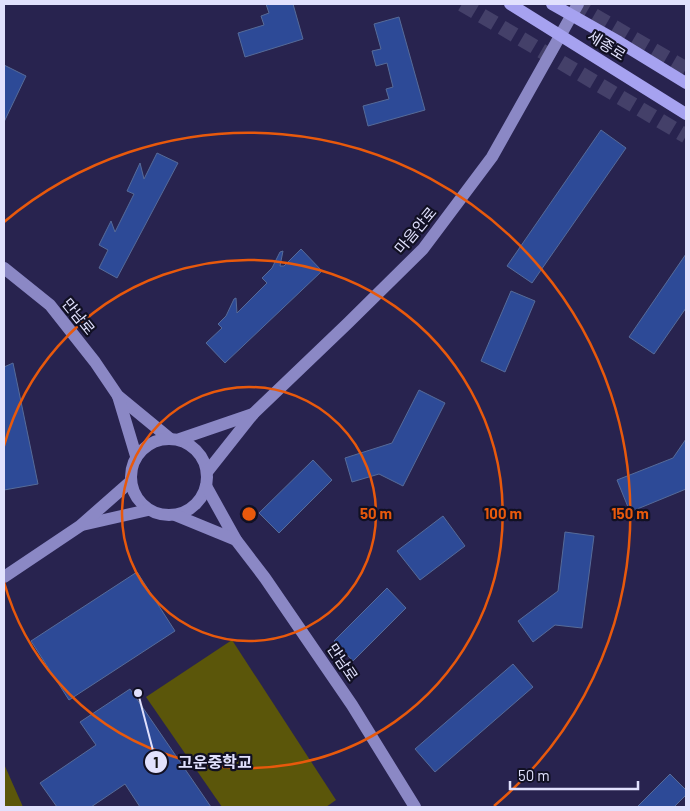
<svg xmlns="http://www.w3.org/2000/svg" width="690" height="811" viewBox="0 0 690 811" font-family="Barlow,'Noto Sans KR',sans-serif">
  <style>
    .green { fill: #5b560a }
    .building { fill: #2d4a97; stroke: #566b99 }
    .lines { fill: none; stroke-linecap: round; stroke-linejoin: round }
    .highway-tunnel { stroke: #444069; stroke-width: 15; stroke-dasharray: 15 8; stroke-linecap: butt }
    .secondary { stroke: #8b88c5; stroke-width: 12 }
    .primary { stroke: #a6a2f0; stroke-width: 12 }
    .ring { fill: none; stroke: #e8590c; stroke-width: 2.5 }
    .labels { text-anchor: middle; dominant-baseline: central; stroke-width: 4.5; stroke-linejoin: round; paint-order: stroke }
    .street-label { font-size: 15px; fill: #e1e1fd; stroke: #111023 }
    .centre { fill: #e8590c; stroke: #111023; stroke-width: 2.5 }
    .ring-label { font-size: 15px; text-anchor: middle; font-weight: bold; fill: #e8590c; stroke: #111023; stroke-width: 4.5; stroke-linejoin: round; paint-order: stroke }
    .leader { fill: none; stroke: #e1e1fd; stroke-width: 2 }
    .callout-dot { fill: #e1e1fd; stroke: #111023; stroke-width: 2 }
    .mark-label { font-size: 15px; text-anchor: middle; font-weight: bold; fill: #111 }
    .callout-label { font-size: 16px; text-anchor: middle; font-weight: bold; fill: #e1e1fd; stroke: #111023; stroke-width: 4.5; stroke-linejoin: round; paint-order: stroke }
  </style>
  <rect width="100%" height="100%" fill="#28234f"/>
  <g class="green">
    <path d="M232 640 336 800 326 807H222L146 697Z"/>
    <path d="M4 764 23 807H4Z"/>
  </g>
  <g class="building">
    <path d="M266 4H293L303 39 245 57 238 33 264 25 261 16 269 13Z"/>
    <path d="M399 17 425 110 368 126 363 106 389 99 386 89 393 87 387 63 376 66 372 51 381 49 374 24Z"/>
    <path d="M4 65 26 76 4 122Z"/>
    <path d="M601 130 626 148 532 283 507 266Z"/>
    <path d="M157 153 178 163 117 278 99 268 108 250 99 245 111 221 115 232 134 194 127 191 140 163 144 179Z"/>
    <path d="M301 249 322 271 225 363 206 343 222 328 218 324 226 316 234 299 236 298 237 313 267 283 262 278 272 268 280 252 283 251 280 266H284Z"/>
    <path d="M686 254V308L654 354 629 337Z"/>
    <path d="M511 291 535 301 505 372 481 361Z"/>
    <path d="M13 363 38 484 4 490V367Z"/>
    <path d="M419 390 445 403 403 486 379 474 352 482 345 458 392 443Z"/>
    <path d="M686 439V489L630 512 617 480 673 458Z"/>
    <path d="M313 460 332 480 279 533 259 513Z"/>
    <path d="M443 516 465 546 420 580 397 551Z"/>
    <path d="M565 532 594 536 582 628 555 625 533 642 518 621 558 591Z"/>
    <path d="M137 572 175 631 69 700 31 641Z"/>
    <path d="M387 588 406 608 353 661 334 641Z"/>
    <path d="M513 664 533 687 435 772 415 749Z"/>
    <path d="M130 689 211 807H140L125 784 91 807H57L40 783 96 745 80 722Z"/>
    <path d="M670 774 686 790V795L674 807H637Z"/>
  </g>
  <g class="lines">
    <g class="highway-tunnel">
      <path d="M462 4 686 136"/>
      <path d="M574 4 686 69"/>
    </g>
    <g class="secondary">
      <path d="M4 268 50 305 95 362 118 396 169 438"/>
      <path d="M118 396 136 456"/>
      <circle cx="169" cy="477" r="38"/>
      <path d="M180 439 253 414"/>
      <path d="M207 472 253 414 348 323 423 249 492 157 578 4"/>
      <path d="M206 486 236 540 265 578 352 705 415 807"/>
      <path d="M175 515 236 540"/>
      <path d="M82 525 148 510"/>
      <path d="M4 577 80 526 130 482"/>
    </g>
    <g class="primary">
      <path d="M510 4 686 114"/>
      <path d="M552 4 619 42 686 83"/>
    </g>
  </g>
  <g class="ring">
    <circle cx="249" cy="514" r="127"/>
    <path d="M4 446A254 254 0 1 1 4 582"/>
    <path d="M4 222A381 381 0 1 1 494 806"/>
  </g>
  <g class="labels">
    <g class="street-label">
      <text transform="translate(607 45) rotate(32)">세종로</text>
      <text transform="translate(415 230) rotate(-50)">마음안로</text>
      <text transform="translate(79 316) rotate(51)">만남로</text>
      <text transform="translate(343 662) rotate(56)">만남로</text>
    </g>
  </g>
  <circle cx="249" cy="514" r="8" class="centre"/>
  <g class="ring-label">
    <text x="376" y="519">50 m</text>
    <text x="503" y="519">100 m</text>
    <text x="630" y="519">150 m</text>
  </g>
  <path class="leader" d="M138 693L156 762"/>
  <g class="callout-dot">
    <circle cx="138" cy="693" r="5"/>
    <circle cx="156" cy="762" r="12"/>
  </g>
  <g class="mark-label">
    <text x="156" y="768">1</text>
  </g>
  <g class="callout-label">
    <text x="215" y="768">고운중학교</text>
  </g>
  <rect width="690" height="811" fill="none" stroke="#e1e1fd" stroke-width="10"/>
  <path d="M510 781v8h128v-8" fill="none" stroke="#e1e1fd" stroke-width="2.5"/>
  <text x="518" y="781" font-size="15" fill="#e1e1fd" stroke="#111023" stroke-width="4" paint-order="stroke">50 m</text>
</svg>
